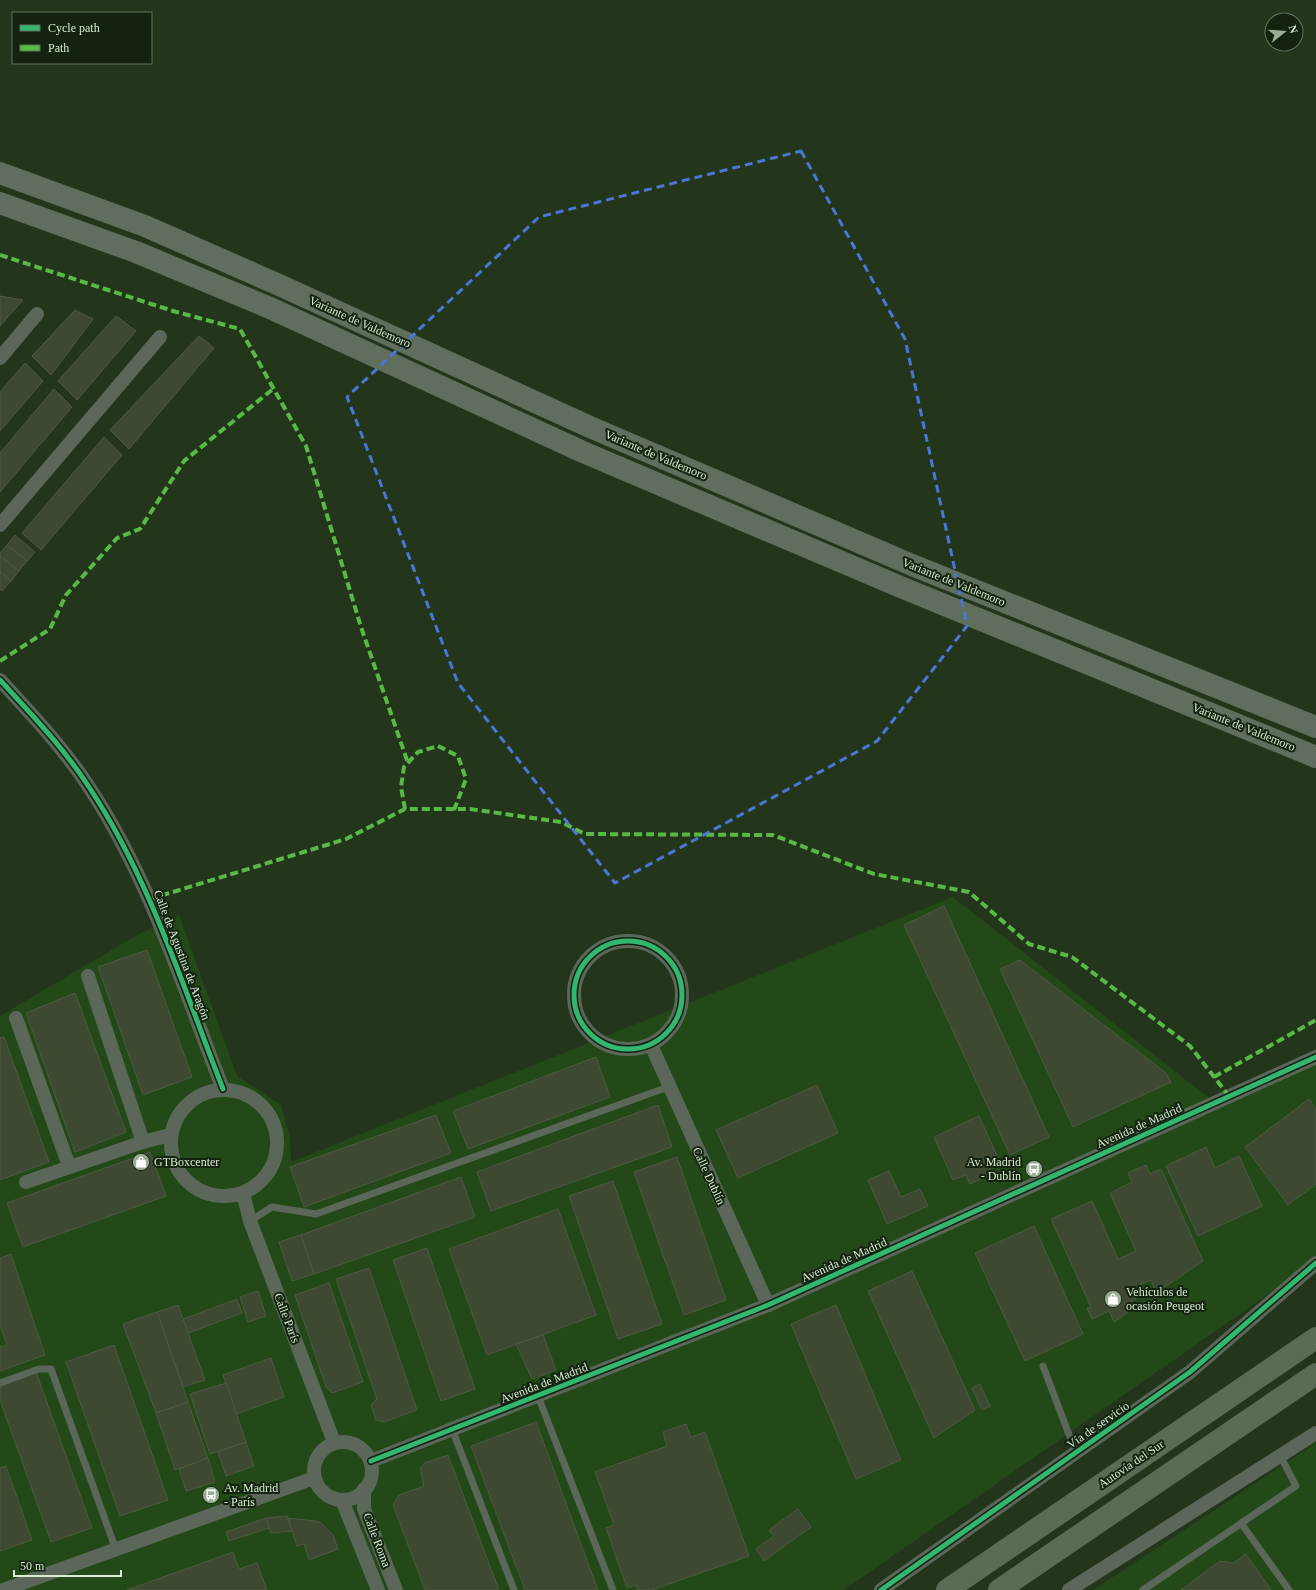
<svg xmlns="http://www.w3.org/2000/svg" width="1316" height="1590" viewBox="0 0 1316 1590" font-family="Georgia,serif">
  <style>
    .built { fill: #224917 }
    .building { fill: #3d4930; stroke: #4e5942 }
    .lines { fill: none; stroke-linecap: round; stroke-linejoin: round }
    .service { stroke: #5b6758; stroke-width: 7 }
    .minor { stroke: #5b6758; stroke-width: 14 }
    .primary { stroke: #606f5d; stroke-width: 22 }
    .motorway { stroke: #5a6c56; stroke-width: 22 }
    .quiet { stroke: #58b947; stroke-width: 4; stroke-dasharray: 8 4; stroke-linecap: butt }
    .cycleway-casing { stroke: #13230f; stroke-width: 8 }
    .cycleway { stroke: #33b770; stroke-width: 5 }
    .marked { fill: none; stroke: #4c76d6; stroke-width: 3; stroke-dasharray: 8 5; stroke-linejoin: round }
    .labels { text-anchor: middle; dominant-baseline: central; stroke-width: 4; stroke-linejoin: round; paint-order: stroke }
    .street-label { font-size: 12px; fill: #d8edd2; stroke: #13230f }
    .poi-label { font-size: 12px; fill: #d8edd2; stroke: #13230f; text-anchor: start }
  </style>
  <rect width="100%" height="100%" fill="#23361c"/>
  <g class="built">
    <path d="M953 897 1209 1098 1316 1054V1261L844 1590H0V1016L137 935 179 915 237 1076 281 1105 290 1138 291 1162Z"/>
    <path d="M1316 1443V1590H1093Z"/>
  </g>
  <g class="building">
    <path d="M0 296 23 300 0 326Z"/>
    <path d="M75 310 93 319 51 375 32 356Z"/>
    <path d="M116 316 136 331 77 400 58 381Z"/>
    <path d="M199 336 214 348 129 449 110 430Z"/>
    <path d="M25 363 43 381 0 431V392Z"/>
    <path d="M54 389 72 407 0 492V453Z"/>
    <path d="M104 437 122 455 41 550 22 533Z"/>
    <path d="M15 535 35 552 27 561 7 545Z"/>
    <path d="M7 545 27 561 19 571 0 556V553Z"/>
    <path d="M0 556 19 571 11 581 0 572Z"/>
    <path d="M0 572 11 581 2 591 0 589Z"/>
    <path d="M944 906 1049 1137 1010 1155 904 925Z"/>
    <path d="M147 950 192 1077 143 1095 98 967Z"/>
    <path d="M1020 960 1166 1073 1171 1082 1073 1127 1000 969Z"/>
    <path d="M75 993 126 1132 75 1152 26 1013Z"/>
    <path d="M4 1037 49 1162 0 1180V1038Z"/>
    <path d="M596 1057 610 1097 468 1149 453 1111Z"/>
    <path d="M817 1085 838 1133 738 1178 716 1130Z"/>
    <path d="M1309 1099 1316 1109V1184L1288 1205 1245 1147Z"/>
    <path d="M658 1105 672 1147 491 1211 477 1172Z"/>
    <path d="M436 1115 451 1153 304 1207 290 1167Z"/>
    <path d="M979 1116 999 1160 988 1165 992 1174 970 1184 966 1175 953 1180 934 1137Z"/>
    <path d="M1206 1147 1215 1168 1239 1156 1262 1206 1198 1236 1166 1166Z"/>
    <path d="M150 1152 166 1196 23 1247 7 1203Z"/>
    <path d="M677 1157 726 1300 684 1315 634 1172Z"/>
    <path d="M1146 1165 1150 1174 1161 1169 1203 1261 1156 1293 1151 1280 1141 1284 1144 1292 1135 1296 1136 1299 1124 1304 1128 1312 1114 1322 1109 1311 1092 1319 1087 1308 1091 1307 1051 1219 1092 1201 1118 1259 1136 1251 1110 1193 1132 1182 1128 1173Z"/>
    <path d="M889 1171 901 1197 920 1189 928 1206 887 1224 868 1180Z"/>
    <path d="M461 1177 475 1217 314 1274 301 1235Z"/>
    <path d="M613 1181 662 1324 618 1339 569 1196Z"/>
    <path d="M558 1209 596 1315 487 1355 449 1249Z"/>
    <path d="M1034 1226 1083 1334 1025 1361 975 1253Z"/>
    <path d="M301 1235 314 1274 292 1281 279 1242Z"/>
    <path d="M427 1248 475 1389 441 1401 393 1260Z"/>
    <path d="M11 1254 45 1355 0 1371V1347L7 1345 0 1325V1258Z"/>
    <path d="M369 1268 417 1410 384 1422 376 1420 371 1405 377 1399 336 1279Z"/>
    <path d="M912 1271 975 1410 934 1438 868 1291Z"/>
    <path d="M329 1283 363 1382 332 1393 326 1387 295 1295Z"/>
    <path d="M258 1291 266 1316 248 1322 240 1297Z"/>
    <path d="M237 1299 242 1313 188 1333 183 1319Z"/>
    <path d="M178 1305 205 1380 183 1387 157 1312Z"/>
    <path d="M836 1305 901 1460 856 1479 791 1324Z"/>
    <path d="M157 1312 188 1402 156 1413 123 1324Z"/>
    <path d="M543 1335 556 1370 532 1379 516 1344Z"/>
    <path d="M114 1345 168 1500 120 1516 66 1362Z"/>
    <path d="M271 1358 284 1397 236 1414 223 1375Z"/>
    <path d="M36 1372 92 1528 51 1542 0 1400V1385Z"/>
    <path d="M226 1383 246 1442 210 1454 190 1394Z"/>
    <path d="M980 1384 990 1406 982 1410 972 1388Z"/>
    <path d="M188 1402 208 1458 175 1470 156 1413Z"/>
    <path d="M536 1422 598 1590H525L471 1446Z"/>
    <path d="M686 1424 691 1437 705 1432 749 1556 652 1590H638L636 1585 627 1588 606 1528 614 1525 595 1472 667 1446 663 1432Z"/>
    <path d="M246 1442 254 1466 226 1476 218 1452Z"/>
    <path d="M448 1455 499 1590H425L393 1505 399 1495 424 1486 420 1469 425 1463Z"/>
    <path d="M208 1458 215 1482 186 1491 179 1469Z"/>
    <path d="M6 1466 32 1540 0 1551V1468Z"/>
    <path d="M798 1509 811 1527 764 1561 756 1549 774 1536 769 1530Z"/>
    <path d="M287 1516 292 1531 271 1533 266 1518Z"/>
    <path d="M266 1518 269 1528 229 1541 226 1532Z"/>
    <path d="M288 1518 316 1521 321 1523 333 1535 338 1549 309 1560 304 1544 297 1546Z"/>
    <path d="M233 1552 239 1569 257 1563 267 1590H127Z"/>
    <path d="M1246 1554 1271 1590H1181L1220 1561 1233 1563Z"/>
  </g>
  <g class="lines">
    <g class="service">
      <path d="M250 1221 272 1207 316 1214 668 1087"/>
      <path d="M1043 1366 1076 1453"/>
      <path d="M0 1383 39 1369H51L116 1550"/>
      <path d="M538 1396 613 1590"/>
      <path d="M452 1429 514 1590"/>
      <path d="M1241 1523 1289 1590"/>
      <path d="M1143 1590 1296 1486 1280 1455"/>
    </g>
    <g class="minor">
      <path d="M0 358 37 314"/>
      <path d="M0 525 160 337"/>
      <path d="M0 680C32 715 63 747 89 787 150 879 183 987 223 1089"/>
      <circle cx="628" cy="995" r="54"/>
      <path d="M88 976 143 1142"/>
      <path d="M16 1018 69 1166"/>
      <path d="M651 1045 768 1305"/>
      <circle cx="224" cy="1143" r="53"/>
      <path d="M26 1182 143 1142 170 1135"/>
      <path d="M243 1193 250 1221 334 1442"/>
      <circle cx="343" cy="1471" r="29"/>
      <path d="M371 1461 768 1305 1316 1057"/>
      <path d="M364 1489V1509L396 1590"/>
      <path d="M342 1500 378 1590"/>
      <path d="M3 1590 314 1478"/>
      <path d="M881 1590 1190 1372 1316 1263"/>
      <path d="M1069 1590 1316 1433"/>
    </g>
    <g class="primary">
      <path d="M0 173 145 226 277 284 590 427 912 565 1316 727"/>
      <path d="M0 203 136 252 270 308 583 452 903 588 1316 757"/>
    </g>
    <g class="motorway">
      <path d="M947 1590 1316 1338"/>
      <path d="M999 1590 1316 1374"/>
    </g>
    <g class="quiet">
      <path d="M0 255 173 311 240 329 306 446 361 627 408 763"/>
      <path d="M0 661 50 629 66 595 117 538 140 529 184 461 273 389"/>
      <path d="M405 809 401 787 404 767 418 752 438 746 458 756 466 779 454 810"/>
      <path d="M150 899 346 839 405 809H470L561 822 585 834 773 835 874 874 969 892 1029 944 1072 957 1190 1046 1229 1096"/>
      <path d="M1214 1077 1316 1020"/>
    </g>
    <defs>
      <g id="cycleway">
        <path d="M0 680C32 715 63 747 89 787 150 879 183 987 223 1089"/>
        <circle cx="628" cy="995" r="54"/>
        <path d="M371 1461 768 1305 1316 1057"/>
        <path d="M881 1590 1190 1372 1316 1263"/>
      </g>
    </defs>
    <use href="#cycleway" class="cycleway-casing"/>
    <use href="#cycleway" class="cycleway"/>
  </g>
  <path class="marked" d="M801 151 905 339 967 626 877 741 615 883 458 683 347 397 539 217Z"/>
  <defs>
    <symbol id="shop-disc" viewBox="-11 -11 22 22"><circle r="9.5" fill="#99ad92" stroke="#13230f"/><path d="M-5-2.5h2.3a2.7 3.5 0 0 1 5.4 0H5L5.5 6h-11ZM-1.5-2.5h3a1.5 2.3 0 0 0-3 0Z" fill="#fff"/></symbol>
    <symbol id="bus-disc" viewBox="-11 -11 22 22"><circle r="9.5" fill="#99ad92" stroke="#13230f"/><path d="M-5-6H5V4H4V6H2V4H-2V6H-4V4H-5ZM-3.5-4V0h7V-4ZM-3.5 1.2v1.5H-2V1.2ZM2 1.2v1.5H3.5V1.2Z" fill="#fff"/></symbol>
  </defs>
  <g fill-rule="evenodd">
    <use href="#shop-disc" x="131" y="1152" width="20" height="20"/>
    <use href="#bus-disc" x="1024" y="1159" width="20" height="20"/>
    <use href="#shop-disc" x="1103" y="1289" width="20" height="20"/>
    <use href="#bus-disc" x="201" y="1485" width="20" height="20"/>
  </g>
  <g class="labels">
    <g class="street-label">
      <text transform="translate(360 322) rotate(24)">Variante de Valdemoro</text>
      <text transform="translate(656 455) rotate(23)">Variante de Valdemoro</text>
      <text transform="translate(954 582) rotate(22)">Variante de Valdemoro</text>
      <text transform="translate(1244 727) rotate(22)">Variante de Valdemoro</text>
      <text transform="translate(182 955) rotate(69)">Calle de Agustina de Aragón</text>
      <text transform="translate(1139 1126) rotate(-24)">Avenida de Madrid</text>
      <text transform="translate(709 1176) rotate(65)">Calle Dublín</text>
      <text transform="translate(844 1260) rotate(-24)">Avenida de Madrid</text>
      <text transform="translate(287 1318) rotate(69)">Calle París</text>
      <text transform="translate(544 1383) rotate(-21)">Avenida de Madrid</text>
      <text transform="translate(1098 1425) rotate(-35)">Vía de servicio</text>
      <text transform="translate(1131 1464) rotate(-34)">Autovía del Sur</text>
      <text transform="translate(377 1540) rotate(69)">Calle Roma</text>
    </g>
    <g class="poi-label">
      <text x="154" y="1162">GTBoxcenter</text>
      <text x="1021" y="1162" text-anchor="end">Av. Madrid<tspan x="1021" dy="14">- Dublín</tspan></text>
      <text x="1126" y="1292">Vehículos de<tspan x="1126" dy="14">ocasión Peugeot</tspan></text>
      <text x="224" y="1488">Av. Madrid<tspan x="224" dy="14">- París</tspan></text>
    </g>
  </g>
  <rect x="12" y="12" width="140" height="52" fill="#13230f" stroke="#62745d"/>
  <rect x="20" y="25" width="20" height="6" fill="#33b770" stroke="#62745d"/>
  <text x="48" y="32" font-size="12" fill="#d8edd2">Cycle path</text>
  <rect x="20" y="45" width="20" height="6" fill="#58b947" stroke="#62745d"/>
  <text x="48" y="52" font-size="12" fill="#d8edd2">Path</text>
  <g transform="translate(1284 32) rotate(73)"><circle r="19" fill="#13230f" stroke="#62745d"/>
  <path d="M0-3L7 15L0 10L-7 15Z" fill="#99ad92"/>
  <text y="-6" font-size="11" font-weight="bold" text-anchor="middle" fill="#d8edd2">N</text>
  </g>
  <path d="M14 1570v6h107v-6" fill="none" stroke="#d8edd2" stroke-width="2"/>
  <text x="20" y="1570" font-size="12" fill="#d8edd2" stroke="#13230f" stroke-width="3" paint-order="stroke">50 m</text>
</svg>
